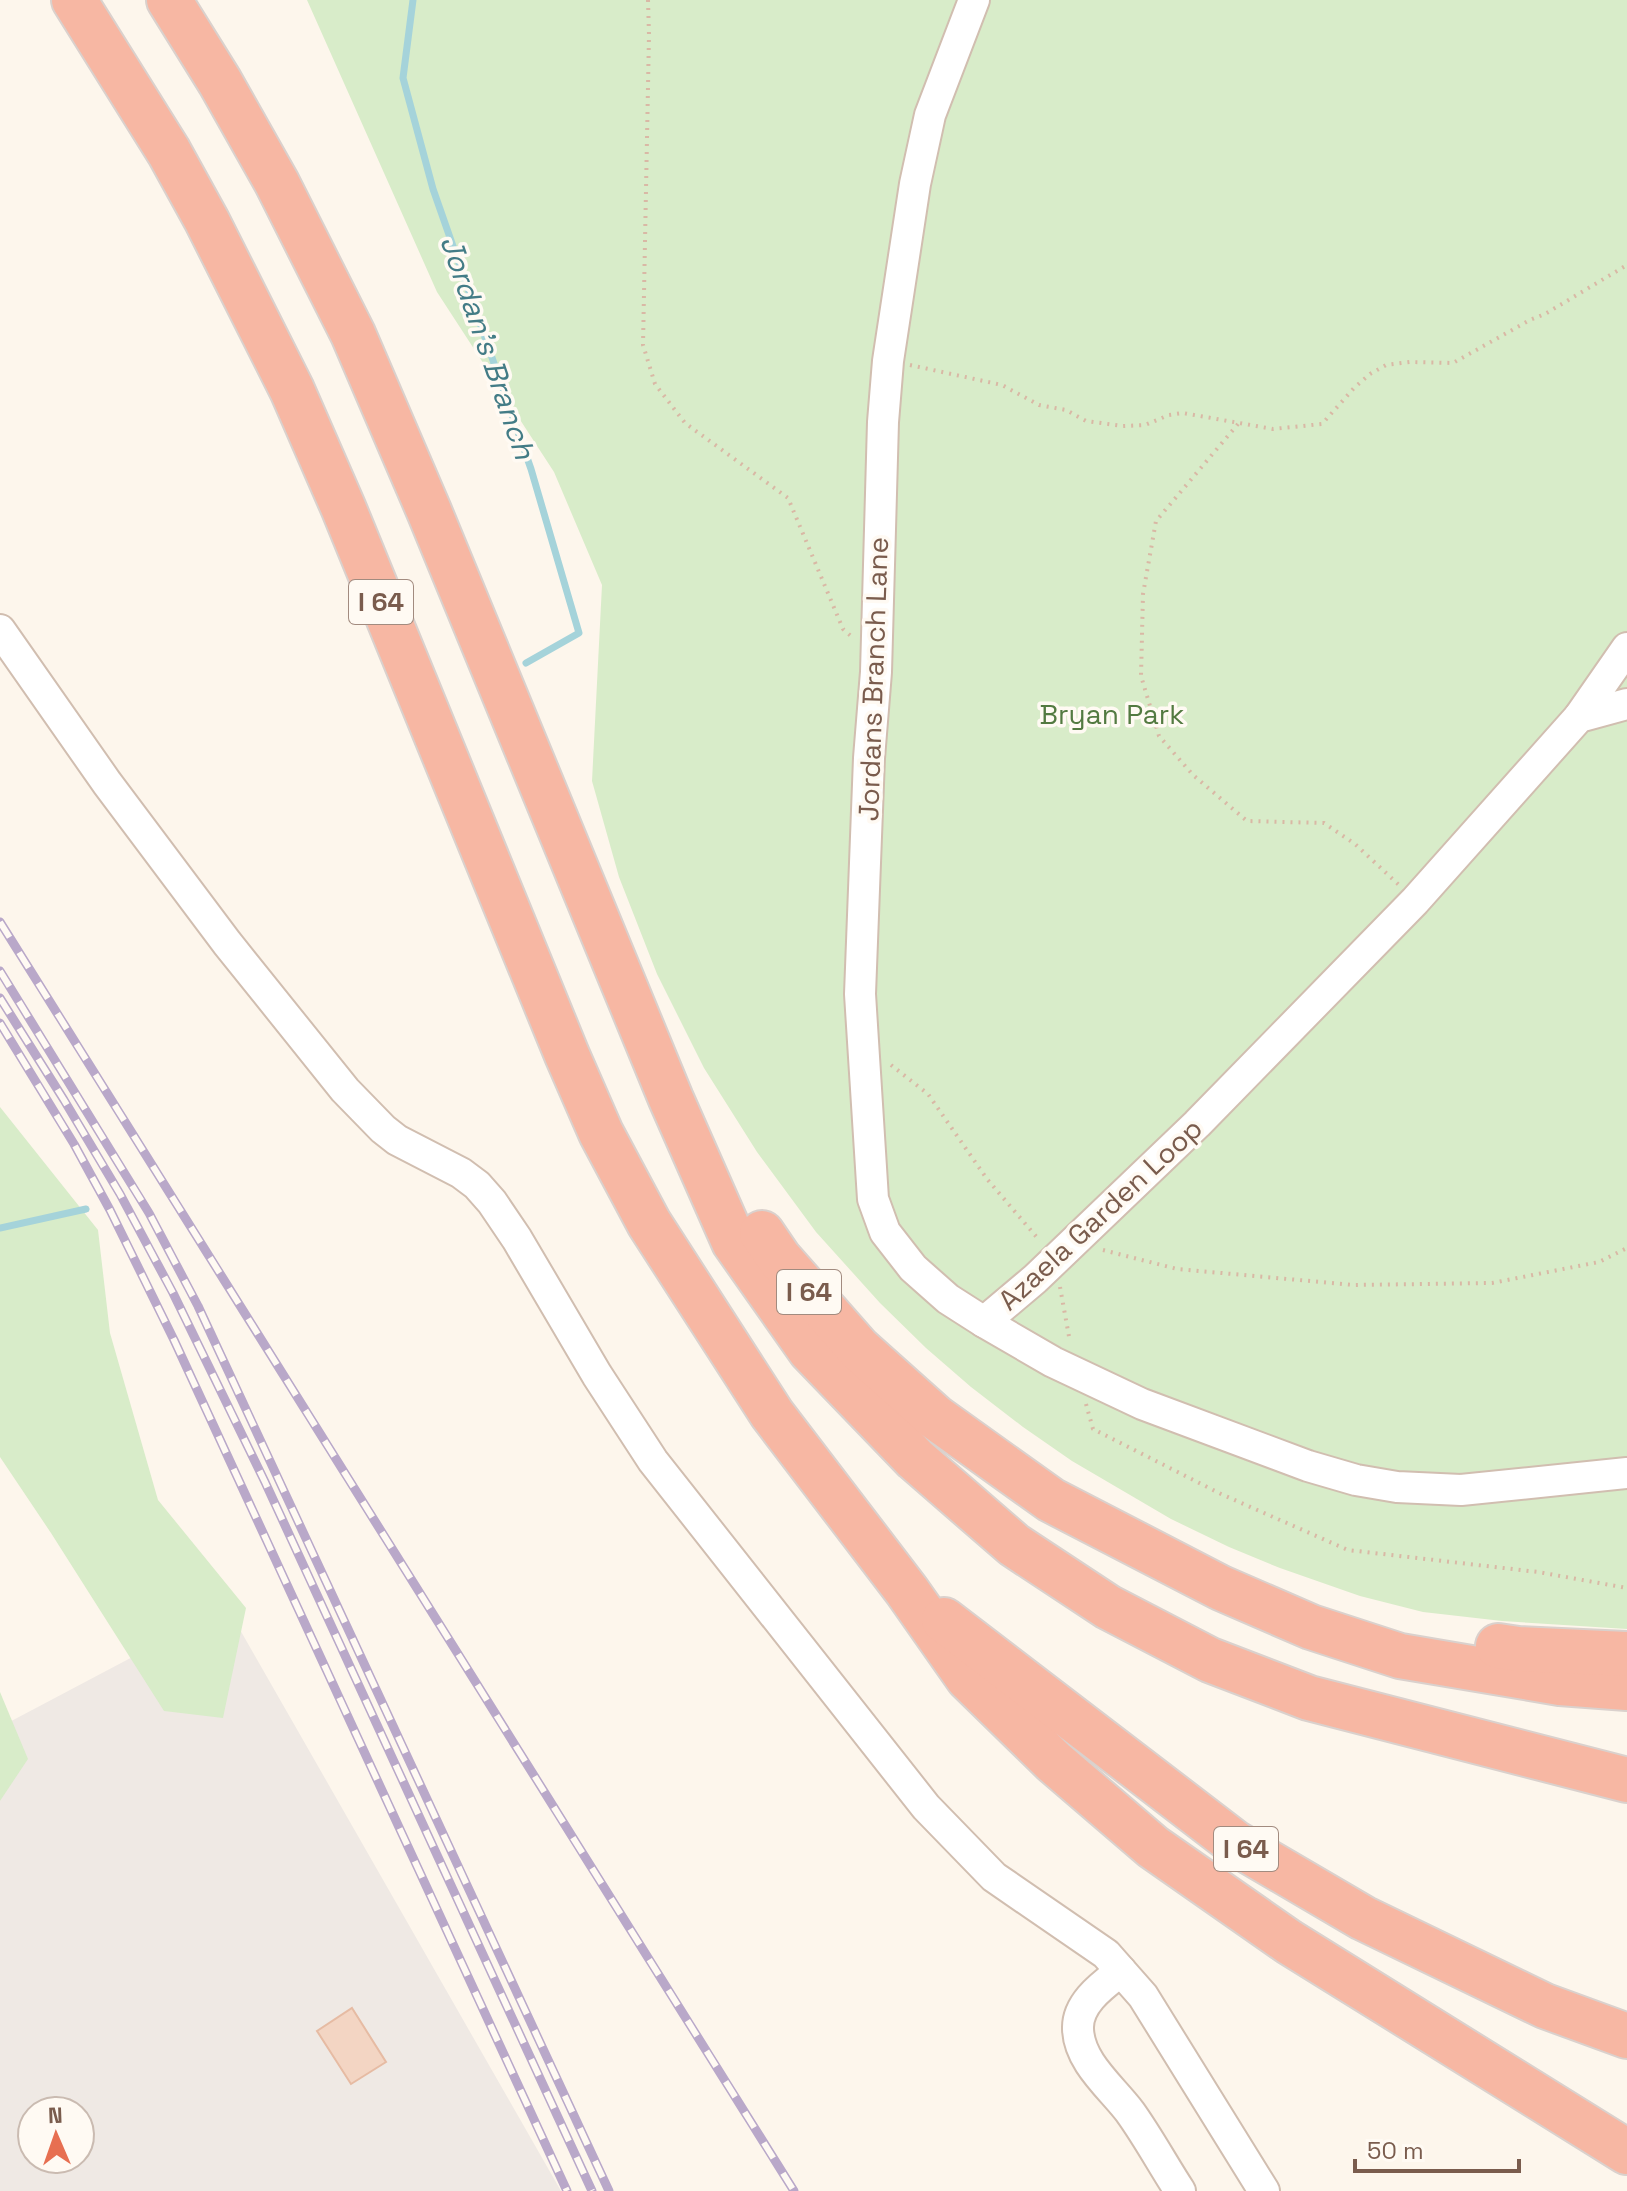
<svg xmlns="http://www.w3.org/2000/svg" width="1627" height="2191" viewBox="0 0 1627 2191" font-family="'Space Grotesk',sans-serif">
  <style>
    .industrial { fill: #efe9e4; fill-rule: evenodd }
    .green { fill: #d8ecc9 }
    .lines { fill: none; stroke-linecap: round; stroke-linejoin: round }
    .stream { stroke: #a5d3da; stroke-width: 7 }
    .building { fill: #f3d5c3; stroke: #e6bba3; stroke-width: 2 }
    .minor-casing { stroke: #d1beb0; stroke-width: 34 }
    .highway-casing { stroke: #dad1cd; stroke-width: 48 }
    .path { stroke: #d9b8a5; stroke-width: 4; stroke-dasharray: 2 6; stroke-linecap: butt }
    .minor { stroke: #fff; stroke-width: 30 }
    .highway { stroke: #f7b7a3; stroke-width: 44 }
    .rail-casing { stroke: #b9a8c9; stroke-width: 9 }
    .rail { stroke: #fffaf3; stroke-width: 6; stroke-dasharray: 18; stroke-linecap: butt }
    .labels { text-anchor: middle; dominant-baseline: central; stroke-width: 7; stroke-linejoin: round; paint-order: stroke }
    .shield { fill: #fffaf3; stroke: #a28b7f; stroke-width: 2 }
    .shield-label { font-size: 26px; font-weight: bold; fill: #7a5c4d }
    .street-label { font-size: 28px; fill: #7a5c4d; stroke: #fffaf3 }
    .park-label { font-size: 28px; fill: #537a41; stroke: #fffaf3 }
    .water-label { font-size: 30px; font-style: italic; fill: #437c86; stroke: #fffaf3 }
  </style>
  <rect width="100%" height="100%" fill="#fdf6ec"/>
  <path class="industrial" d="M227 1607 561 2191H0V1727ZM32 2111H80V2159H32Z"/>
  <g class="green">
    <path d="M307 0H1627V1629L1502 1621 1423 1612 1360 1596 1280 1568 1229 1547 1171 1519 1072 1461 1023 1427 971 1387 926 1348 880 1303 816 1232 757 1152 704 1068 657 974 619 877 592 781 602 585 554 472 437 292Z"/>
    <path d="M0 1107 98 1230 110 1333 158 1500 246 1608 223 1718 164 1711 51 1533 0 1457Z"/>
    <path d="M0 1692 28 1759 0 1801Z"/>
  </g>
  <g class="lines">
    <g class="stream">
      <path d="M413 0 403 78 433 189 531 469 579 633 526 663"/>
      <path d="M0 1228 86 1209"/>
    </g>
  </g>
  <path class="building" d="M352 2008 386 2062 351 2084 317 2031Z"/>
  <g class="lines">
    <defs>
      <g id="minor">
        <path d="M974 0 930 115 915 184 888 361 883 422 876 672 869 758 860 994 873 1199 885 1232 913 1268 948 1299 984 1322"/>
        <path d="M0 630 107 783 227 943 345 1090 383 1129 397 1140 461 1173 477 1185 492 1202 517 1239 597 1375 653 1461 926 1807 994 1877 1106 1954 1143 1996 1264 2191"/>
        <path d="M1627 704 1579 717 1415 901 1197 1124 1035 1279 984 1322 1053 1362 1142 1404 1308 1466 1356 1480 1397 1487 1461 1490 1627 1473"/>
        <path d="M1579 717 1627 648"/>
        <path d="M1121 1971C1103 1985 1077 2003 1078 2029 1079 2062 1111 2087 1130 2112 1148 2137 1163 2165 1180 2191"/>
      </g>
      <g id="highway">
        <path d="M74 0 169 152 207 221 292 390 343 507 567 1055 601 1133 649 1223 772 1414 907 1591 968 1678 1054 1762 1153 1847 1289 1942 1627 2152"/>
        <path d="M169 0 220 82 277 183 353 334 429 511 671 1099 734 1242 810 1350 915 1459 1014 1545 1108 1607 1210 1660 1309 1698 1627 1780"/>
        <path d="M762 1233 779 1258 859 1349 935 1417 1051 1500 1221 1588 1311 1627 1400 1656 1560 1683 1627 1688"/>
        <path d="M944 1620 1235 1843 1363 1918 1545 2006 1627 2036"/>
        <path d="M1498 1646 1518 1649 1627 1654"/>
      </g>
    </defs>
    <use href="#minor" class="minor-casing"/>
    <use href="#highway" class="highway-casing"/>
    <g class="path">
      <path d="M648 0 649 35 643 345 655 384 685 423 788 498 843 629 851 636"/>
      <path d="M910 365 1002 385 1039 405 1066 410 1086 421 1123 426 1145 425 1169 415 1183 413 1273 429 1322 424 1354 388 1370 374 1386 365 1410 362 1453 363 1530 320 1545 314 1627 265"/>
      <path d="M1238 424 1156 521 1143 594 1141 676 1159 736 1193 775 1247 821 1324 823 1355 844 1399 885"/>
      <path d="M891 1065 928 1094 987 1179 1040 1241"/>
      <path d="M1103 1250 1177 1269 1354 1285 1492 1283 1599 1262 1627 1248"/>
      <path d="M1060 1287 1070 1342"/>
      <path d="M1086 1404 1093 1429 1221 1494 1348 1550 1538 1572 1627 1588"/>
    </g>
    <use href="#minor" class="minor"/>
    <use href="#highway" class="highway"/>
    <defs>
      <g id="rail">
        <path d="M0 922 794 2191"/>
        <path d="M0 971 149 1213 198 1306 609 2191"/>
        <path d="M0 998 64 1100 120 1194 173 1293 265 1482 592 2191"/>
        <path d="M0 1023 74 1144 110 1210 174 1340 567 2191"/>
      </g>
    </defs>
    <use href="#rail" class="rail-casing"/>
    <use href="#rail" class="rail"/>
  </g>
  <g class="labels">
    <g class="shield">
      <rect x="349" y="580" width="64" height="44" rx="6"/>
      <rect x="777" y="1270" width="64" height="44" rx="6"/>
      <rect x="1214" y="1827" width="64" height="44" rx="6"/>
    </g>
    <g class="shield-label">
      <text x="381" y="602">I 64</text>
      <text x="809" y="1292">I 64</text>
      <text x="1246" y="1849">I 64</text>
    </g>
    <g class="street-label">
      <text transform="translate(873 679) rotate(-88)">Jordans Branch Lane</text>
      <text transform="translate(1100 1214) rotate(-43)">Azaela Garden Loop</text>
    </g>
    <g class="park-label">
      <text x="1112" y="714">Bryan Park</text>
    </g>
    <g class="water-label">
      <text transform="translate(488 347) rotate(71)">Jordan's Branch</text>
    </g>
  </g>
  <g transform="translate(56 2135) rotate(358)"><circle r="38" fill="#fffaf3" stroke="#cabbb1" stroke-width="2"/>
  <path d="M0-6L14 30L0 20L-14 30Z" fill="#e76f51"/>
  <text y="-12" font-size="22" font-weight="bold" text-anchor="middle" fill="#7a5c4d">N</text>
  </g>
  <path d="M1355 2159v12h164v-12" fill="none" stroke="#7a5c4d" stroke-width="4"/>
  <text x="1367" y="2159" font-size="24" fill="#7a5c4d" stroke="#fffaf3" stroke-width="6" paint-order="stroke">50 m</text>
</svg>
